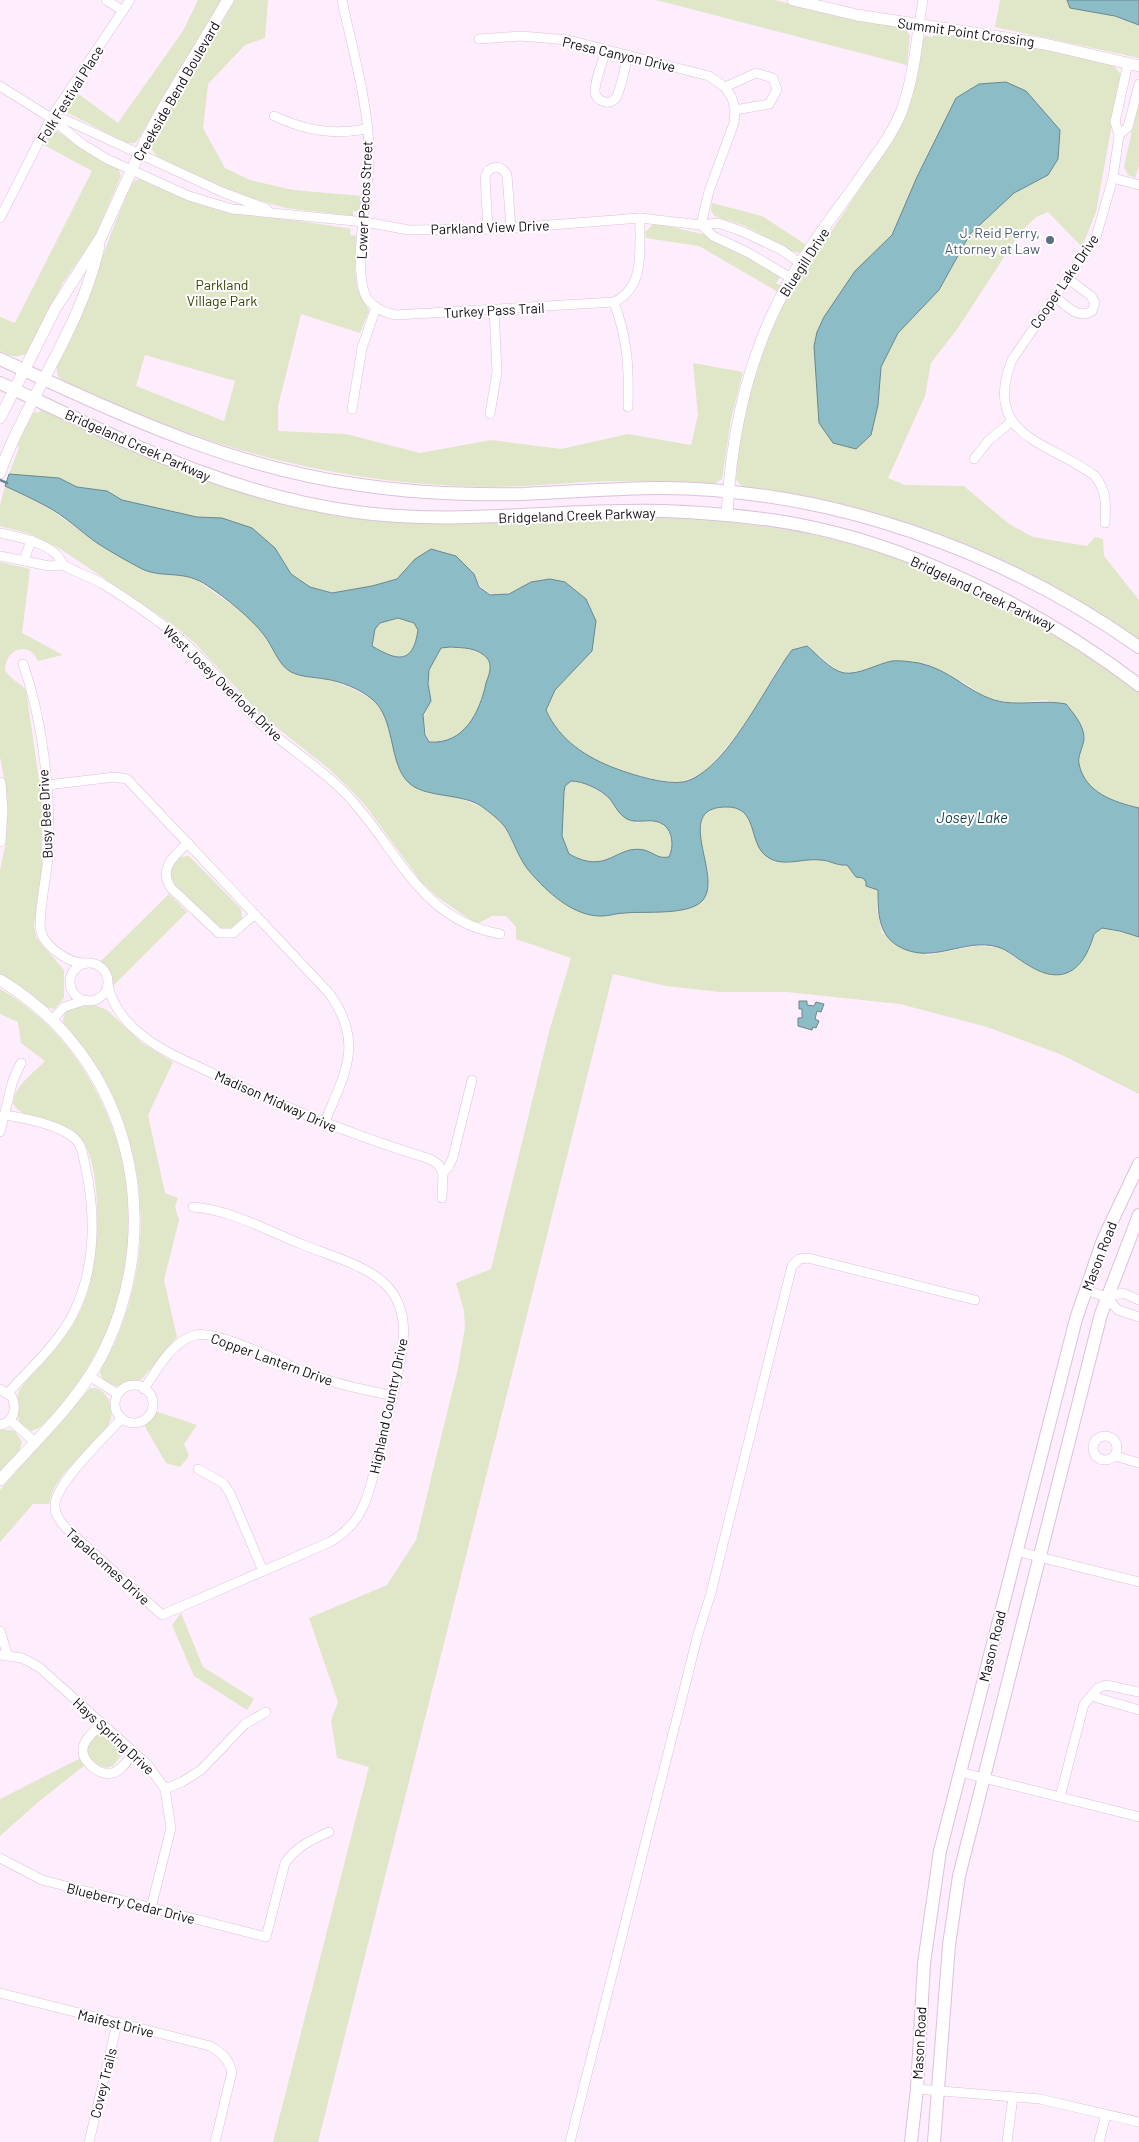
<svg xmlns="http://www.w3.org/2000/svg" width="1139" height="2142" viewBox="0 0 1139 2142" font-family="Barlow,sans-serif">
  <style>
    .green { fill: #e0e6c8; fill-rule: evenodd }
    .water { fill: #8cbcc5; stroke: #688790; fill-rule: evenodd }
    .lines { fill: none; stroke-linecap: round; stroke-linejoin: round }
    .stream { stroke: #688790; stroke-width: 2.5 }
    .minor-casing { stroke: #dcc1d9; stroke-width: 10 }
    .tertiary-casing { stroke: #dcc1d9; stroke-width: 12 }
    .secondary-casing { stroke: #dcc1d9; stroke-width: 14 }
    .minor { stroke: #fff; stroke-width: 9 }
    .tertiary { stroke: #fff; stroke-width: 11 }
    .secondary { stroke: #fff; stroke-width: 12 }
    .service-dot { fill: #5c6f8a; stroke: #fff; stroke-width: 2 }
    .labels { text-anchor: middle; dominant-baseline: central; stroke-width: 4; stroke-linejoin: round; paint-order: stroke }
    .street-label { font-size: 14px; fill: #130a13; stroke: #fff }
    .service-label { font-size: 14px; fill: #4e5e75; stroke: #fff; text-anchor: end }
    .park-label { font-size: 14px; fill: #393f00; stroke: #fff }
    .water-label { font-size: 15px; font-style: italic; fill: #123f46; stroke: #fff }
  </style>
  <rect width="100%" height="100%" fill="#feedfc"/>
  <g class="green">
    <path d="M198 0H221L139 138 135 143H126L66 112 65 103 73 90 118 123 183 31Z"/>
    <path d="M235 0H268L265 38 245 45 208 84 203 128 225 168 250 180 293 190 362 196 359 211H353V216L286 208 254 199 214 184 158 157 151 149 150 144 160 125Z"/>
    <path d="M656 0H775L845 18 904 28 910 35 907 65Z"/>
    <path d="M1000 0H1067L1070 8 1115 16 1139 25V58L995 27Z"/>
    <path d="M933 32 1035 46 1113 65 1121 74 1096 212 1082 247 1048 212 1036 217 1019 234 958 328 931 363 925 396 888 478 905 485 964 486 1009 524 1033 537 1087 546 1095 537 1103 539 1104 556 1139 600V640L1065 593 1001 561 952 540 914 526 745 489 736 480 738 445 744 413 763 350 782 307 799 280 889 145 918 72 923 40 925 36 933 37ZM1006 82 1048 175 1014 193 970 234 939 290 898 333 881 367 825 431 819 423 855 271 892 235 917 177 956 98 979 84Z"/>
    <path d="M1139 99V166L1135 178 1128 175 1124 167Z"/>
    <path d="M57 131 92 155 118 168 121 176 95 236 63 283 26 354C16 358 9 356 0 351V317L15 323 92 171 44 145 49 134Z"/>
    <path d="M142 179 235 212 347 228 351 229 350 235 356 236 355 268 357 287 369 311 360 333 301 314 278 406V431L346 434 420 453 491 440 561 449 628 434 691 445 698 415 693 363 743 372 731 419 722 479 712 485C678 483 644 481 610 481 570 482 529 487 489 487 332 484 204 448 63 381L58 376C53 362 65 346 71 333 94 285 109 233 132 184L135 180ZM145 355 235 381 224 421 136 386Z"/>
    <path d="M712 203 762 216 808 246 800 253 790 251 745 226 714 216 711 210Z"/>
    <path d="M655 223 706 235 776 272 780 277 776 283 781 286 778 292 699 246 646 238 645 232Z"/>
    <path d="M42 409 124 446 346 513 626 515 703 518 803 532 847 543 892 556 954 580 1009 606 1112 670 1139 691V808C1115 802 1083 792 1079 764 1078 756 1083 744 1085 737L1047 700 1013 703 994 700 980 694 963 682 894 661 855 672 844 673 834 668 807 646 780 665 749 720 706 772 681 782H668L627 773 595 761 566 739 553 725 546 710 555 690 592 651 596 621 531 582C507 595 487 606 474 574L415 559 397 579 372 586 332 593 310 587 291 574 275 548 222 518 197 517 140 505 122 500 107 491 77 487 59 478 9 474 19 448 17 445 34 412 38 413Z"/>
    <path d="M5 486 46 506 97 543 146 571 191 576 245 614 265 635 275 653 310 678 327 679 351 688 372 699 386 716 400 770 451 795 482 807 502 823 529 871 554 897 601 916 622 913 664 912 708 873C703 852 687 808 723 807 732 806 740 809 747 816 754 825 761 847 767 858 784 864 799 860 817 859 828 859 836 866 847 865L856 877 863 878 866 882 867 886 878 890 877 909 882 933 928 955 975 946 999 947 1030 967 1090 948 1094 934 1102 928 1120 931 1139 937V1094L1062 1055 987 1027 900 1004 787 992H720L666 986 613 974 318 2142H273L369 1767 337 1758 331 1720 338 1702 309 1618 387 1585 416 1540 458 1368 465 1327 464 1311 456 1283 491 1269 549 1032 571 958 516 939V927L506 916H492L479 923 472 921 436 896 422 883 365 805 348 787 328 768 261 715 196 644 172 624 59 548 30 534 0 526V506Z"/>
    <path d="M0 562 30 569 22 633 63 655 38 661C29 640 5 649 5 670 10 679 19 682 26 690L42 800V871L34 926 36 937 42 945 64 970V998L54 1009 45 1007 0 974V870L6 842 7 814 6 788 0 757Z"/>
    <path d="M398 618 414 623 418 629C413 665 396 661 372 646L375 629 380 623Z"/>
    <path d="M450 647C464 648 480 647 488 660 493 666 488 675 487 682 480 711 465 745 429 742 425 734 426 727 423 718L431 701 428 684 429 670 441 648Z"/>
    <path d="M571 781H582L608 797 618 811 637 823C642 822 648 820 653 820 670 824 676 843 669 857 657 859 655 853 644 850 616 844 608 876 569 854L562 836 564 792 565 786Z"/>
    <path d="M189 856 241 909 242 919 232 929 221 930C209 918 170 889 170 872 170 866 177 861 181 857Z"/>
    <path d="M169 894 187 912 110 989 108 973 99 963Z"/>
    <path d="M0 989C95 1042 148 1171 125 1277 117 1312 101 1347 82 1377 72 1393 48 1428 31 1431 28 1429 23 1427 21 1424 16 1418 16 1398 19 1391 25 1380 36 1371 44 1362 63 1341 80 1319 88 1291 98 1256 108 1148 70 1129 53 1120 22 1121 13 1103 16 1084 32 1075 45 1061L21 1043 18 1022 0 1014Z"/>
    <path d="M95 1005 107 1010 142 1043 173 1062 148 1115 165 1193 178 1198 175 1207 179 1220 164 1280 177 1337 141 1380 116 1386 104 1381 100 1373C102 1362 110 1352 115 1342 122 1326 128 1309 132 1292 151 1218 138 1137 100 1071 89 1054 73 1040 63 1023 63 1004 82 1008 95 1005Z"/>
    <path d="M90 1388C108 1386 117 1412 108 1425 91 1452 55 1471 49 1504H33L0 1542V1490Z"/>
    <path d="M155 1411 197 1425 184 1444 189 1456 180 1467 166 1463 144 1425 148 1423Z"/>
    <path d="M0 1429 15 1431 22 1442 19 1451 0 1472Z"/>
    <path d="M181 1613 203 1667 254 1699 247 1710 194 1676 172 1625Z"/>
    <path d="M97 1734H104L123 1753 113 1766 106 1768 95 1764 87 1753 89 1743Z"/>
    <path d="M81 1758 85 1765 37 1803 0 1836V1799Z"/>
  </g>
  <g class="water">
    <path d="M1067 0H1139V25L1115 16 1070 8Z"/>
    <path d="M1006 82 1026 91 1060 130 1058 159 1048 175 1014 193 970 234 939 290 898 333 881 367 878 405 871 435 856 449 833 443 819 423 814 346 817 332 824 317 855 271 892 235 917 177 956 98 979 84Z"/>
    <path d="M9 474 59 478 77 487 107 491 122 500 197 517 222 518 252 528 275 548 291 574 310 587 332 593 372 586 397 579 415 559 431 549 456 556 474 574 479 587 490 595 509 594 531 582 550 579 565 582 586 599 596 621 592 651 555 690 546 710C559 740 587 758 617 769 633 775 666 785 683 782 726 773 766 684 792 650L807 646C817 654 830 670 844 673 859 675 877 664 892 661 900 660 911 662 919 663 951 670 966 691 994 700 1017 707 1041 699 1066 704 1073 713 1084 725 1084 738 1084 746 1077 756 1079 764 1085 793 1114 802 1139 808V937L1120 931 1102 928 1094 934C1084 970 1063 987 1028 965 1019 960 1008 950 998 947 964 937 932 966 898 946 878 934 878 912 878 890L866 886V882L863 878 856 877 847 865C836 866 830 860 820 860 803 858 784 867 769 858 746 845 761 805 724 807 673 809 723 875 703 900 690 916 644 911 625 913 617 913 609 916 602 916 574 917 547 892 530 872 519 860 514 841 505 827 500 820 490 813 484 808 464 792 424 799 408 782 388 762 396 719 372 699 360 689 340 681 325 679 313 677 301 677 291 672 278 665 273 646 264 635 251 618 226 598 208 586 184 569 164 579 142 569 127 561 111 552 97 543 80 531 65 516 46 506 33 499 18 492 5 486ZM398 618 414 623 418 630C413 665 397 661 372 646L375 629 380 623ZM450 647C463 648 477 647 487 658 493 665 489 675 486 683 480 712 464 745 429 742L425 735 423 715 431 701 428 684 429 670 441 648ZM571 781C583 781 600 789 609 798 615 805 618 814 627 819 639 825 652 816 664 825 673 832 674 847 669 857 657 859 655 853 644 850 616 844 608 876 569 854L562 836 564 792 565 786Z"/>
    <path d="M799 1001H807V1005L814 1006 816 1002 824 1004 821 1012 817 1011 815 1019 819 1021 816 1028 813 1027 812 1030 798 1026V1018H802V1009H799Z"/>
  </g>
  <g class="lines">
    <path class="stream" d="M0 480 7 483"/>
    <defs>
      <g id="minor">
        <path d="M106 0 123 11"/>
        <path d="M342 0C352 48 367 98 369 147 371 192 354 243 363 288 366 304 381 312 396 315L614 302C646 287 639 249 640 218"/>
        <path d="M919 25 923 0"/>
        <path d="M479 39 521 36 568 40 709 76 725 87 732 98 735 110 734 123 709 191 701 225"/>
        <path d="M606 50C603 62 595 78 595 91 595 102 612 107 617 96 622 84 625 68 628 55"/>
        <path d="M0 86 51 118 81 143 107 159 189 196 232 209 365 222 409 230 500 229 640 218 701 225 718 223 741 231 782 250 801 264"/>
        <path d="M725 87 756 73 773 78 777 90 769 104 735 110"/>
        <path d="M274 116C307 131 332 135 367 129"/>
        <path d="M52 118 66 120 222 192 267 209"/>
        <path d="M1119 135 1128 127 1139 84"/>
        <path d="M1113 178 1139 185"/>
        <path d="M0 218 51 118 130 0"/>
        <path d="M701 225 713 236 749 253 791 278"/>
        <path d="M488 229 485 177C489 165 501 164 507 175L511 228"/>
        <path d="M1055 297C1067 306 1078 320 1092 311L1095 303 1091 296 1067 278"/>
        <path d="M614 302C628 341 629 367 628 407"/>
        <path d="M352 409 362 348 376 307"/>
        <path d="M490 414 497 372 494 310"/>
        <path d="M974 459 989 440 1011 422"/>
        <path d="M1105 523C1106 504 1107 492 1095 476 1050 442 981 437 1012 360L1096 237 1113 178 1119 135 1115 122 1128 63"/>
        <path d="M0 533C18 537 42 541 56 554 60 558 61 563 65 566 77 573 91 577 103 584 132 602 160 621 186 644 212 667 232 697 258 721 286 747 319 766 345 793 397 846 418 920 500 934"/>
        <path d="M0 556 49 566 63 565"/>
        <path d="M24 561 31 540"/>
        <path d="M23 664C43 720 50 790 49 849 48 868 37 919 41 932 46 948 70 964 86 963"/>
        <path d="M47 785 115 777 127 779 329 993C365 1043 345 1073 324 1124"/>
        <path d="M188 843C174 856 158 868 171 888L219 933H233L255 914"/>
        <circle cx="89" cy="982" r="19"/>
        <path d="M108 985C113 1009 128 1025 147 1039 168 1055 194 1064 218 1076 290 1110 354 1136 430 1159L438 1164 443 1173"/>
        <path d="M52 1020 64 1007 86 1000"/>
        <path d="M5 1115C24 1118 58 1125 73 1137 82 1144 83 1155 85 1165 96 1213 96 1269 73 1314 58 1344 30 1368 8 1393"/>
        <path d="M0 1132 13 1080 21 1063"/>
        <path d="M442 1198 443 1173 449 1166 453 1157 472 1080"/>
        <path d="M1086 1290 1106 1297 1118 1310 1139 1317"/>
        <path d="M1106 1297 1123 1293 1139 1300"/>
        <path d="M89 1376 118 1394"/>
        <circle cx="134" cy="1404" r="19"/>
        <path d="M0 1389 12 1397C17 1409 14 1422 0 1425"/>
        <path d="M144 1389C157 1370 171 1341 196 1335 221 1330 291 1368 318 1377 342 1386 368 1390 393 1396"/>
        <path d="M122 1418C106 1436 57 1482 55 1504 54 1514 60 1521 66 1528L162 1615 330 1542C369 1520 370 1484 381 1445 386 1425 391 1406 395 1386 403 1351 414 1310 383 1282 361 1263 327 1255 301 1244 266 1230 231 1210 193 1207"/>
        <path d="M10 1420 35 1442"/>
        <circle cx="1105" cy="1448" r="12"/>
        <path d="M1115 1456 1139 1463"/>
        <path d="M198 1469 223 1483 230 1493 263 1571"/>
        <path d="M1016 1551 1139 1582"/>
        <path d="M0 1631 8 1656"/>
        <path d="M0 1655 22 1658 39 1667 147 1764 165 1789 171 1828 151 1908"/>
        <path d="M1091 1696 1139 1710"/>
        <path d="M102 1723C96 1730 84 1739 83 1748 81 1761 99 1776 112 1773 121 1772 128 1759 134 1753"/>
        <path d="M960 1772 1139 1817"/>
        <path d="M165 1789 182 1782 201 1770 245 1724 266 1712"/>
        <path d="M1060 1797 1084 1704 1098 1688 1106 1685 1139 1692"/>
        <path d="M0 1858 42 1880 266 1937 285 1863C296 1847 311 1840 329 1832"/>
        <path d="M0 1993 210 2046C222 2053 228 2058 232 2072L215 2142"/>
        <path d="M917 2089 1040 2099 1139 2122"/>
        <path d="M89 2142 117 2024"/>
        <path d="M570 2142 698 1634 711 1593 792 1266 799 1259 808 1258 975 1300"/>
        <path d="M1007 2142 1013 2097"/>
        <path d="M1099 2142 1106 2114"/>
      </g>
      <g id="tertiary">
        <path d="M793 0 857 15 1045 44 1139 66"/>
        <path d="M0 418 55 309 101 237 145 141 164 106 228 0"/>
        <path d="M0 473C8 447 21 424 33 400 59 350 87 301 99 246"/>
        <path d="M727 515C731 432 748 353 790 280 812 241 842 205 867 168 880 150 894 131 902 110 912 82 916 54 919 25"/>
        <path d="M0 783 2 811 0 841"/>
        <path d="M0 980C129 1057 168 1219 104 1351 80 1400 36 1440 0 1480"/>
      </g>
      <g id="secondary">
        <path d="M0 359C120 414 228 467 361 485 414 493 470 495 523 494 569 492 615 488 661 488 831 489 1001 550 1139 647"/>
        <path d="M0 383C119 438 224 494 356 512 459 526 561 508 664 511 715 513 766 517 815 528 926 552 1049 616 1139 685"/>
        <path d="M911 2142 917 2089 924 1963 940 1851 1076 1319 1103 1240 1139 1164"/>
        <path d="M934 2142 949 1945 959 1876 1101 1314 1139 1215"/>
      </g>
    </defs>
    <use href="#minor" class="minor-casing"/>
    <use href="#tertiary" class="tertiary-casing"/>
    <use href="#secondary" class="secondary-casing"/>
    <use href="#minor" class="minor"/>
    <use href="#tertiary" class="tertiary"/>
    <use href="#secondary" class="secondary"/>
  </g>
  <circle class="service-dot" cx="1050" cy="240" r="5"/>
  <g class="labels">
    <g class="street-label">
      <text transform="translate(966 32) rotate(8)">Summit Point Crossing</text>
      <text transform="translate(619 54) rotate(13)">Presa Canyon Drive</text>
      <text transform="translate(176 91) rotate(-60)">Creekside Bend Boulevard</text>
      <text transform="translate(70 94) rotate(-58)">Folk Festival Place</text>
      <text transform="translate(364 200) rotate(-87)">Lower Pecos Street</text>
      <text transform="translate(490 227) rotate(-2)">Parkland View Drive</text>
      <text transform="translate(804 262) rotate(-57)">Bluegill Drive</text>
      <text transform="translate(1064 281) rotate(-56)">Cooper Lake Drive</text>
      <text transform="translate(494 310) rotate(-3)">Turkey Pass Trail</text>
      <text transform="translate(138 445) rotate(24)">Bridgeland Creek Parkway</text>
      <text transform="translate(577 515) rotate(-2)">Bridgeland Creek Parkway</text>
      <text transform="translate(983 593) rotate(25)">Bridgeland Creek Parkway</text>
      <text transform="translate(223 683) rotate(44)">West Josey Overlook Drive</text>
      <text transform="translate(45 814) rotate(-93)">Busy Bee Drive</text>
      <text transform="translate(276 1101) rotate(24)">Madison Midway Drive</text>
      <text transform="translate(1099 1256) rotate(-69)">Mason Road</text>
      <text transform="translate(272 1359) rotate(20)">Copper Lantern Drive</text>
      <text transform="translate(388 1406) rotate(-78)">Highland Country Drive</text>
      <text transform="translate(108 1566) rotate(42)">Tapalcomes Drive</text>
      <text transform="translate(992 1646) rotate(-76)">Mason Road</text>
      <text transform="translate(114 1736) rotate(43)">Hays Spring Drive</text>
      <text transform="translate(131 1903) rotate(14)">Blueberry Cedar Drive</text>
      <text transform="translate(116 2023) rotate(14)">Maifest Drive</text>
      <text transform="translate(919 2043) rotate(-87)">Mason Road</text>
      <text transform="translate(103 2083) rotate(-76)">Covey Trails</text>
    </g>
    <g class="service-label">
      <text x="1040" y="232">J. Reid Perry,<tspan x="1040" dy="16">Attorney at Law</tspan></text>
    </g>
    <g class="park-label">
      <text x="222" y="284">Parkland<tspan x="222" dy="16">Village Park</tspan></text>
    </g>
    <g class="water-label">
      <text x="972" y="817">Josey Lake</text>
    </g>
  </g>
</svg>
